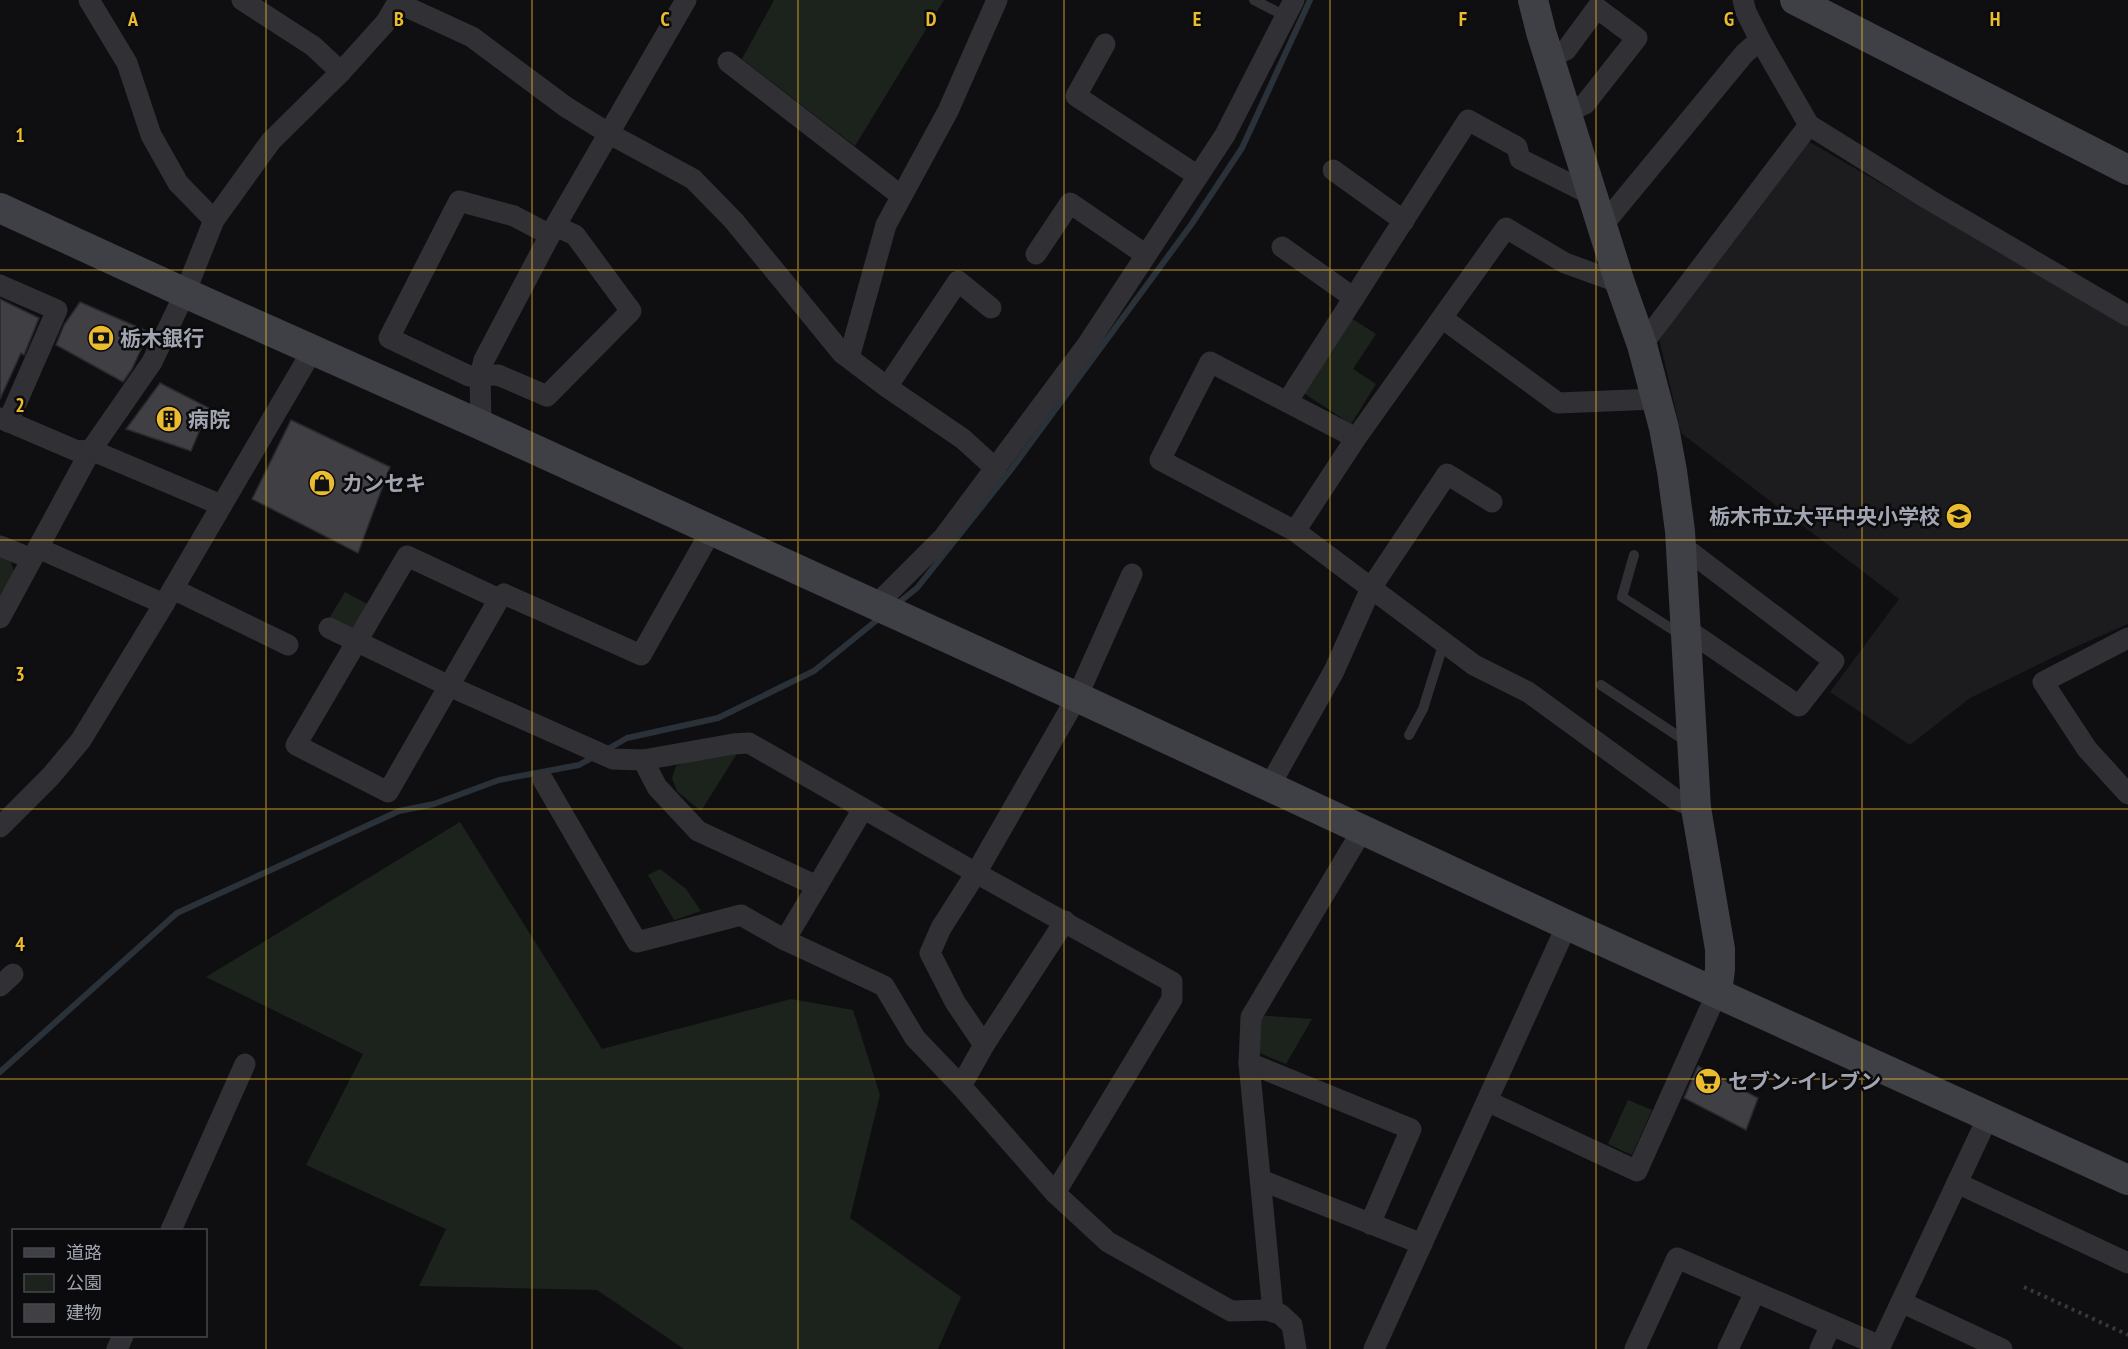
<svg xmlns="http://www.w3.org/2000/svg" width="2128" height="1349" viewBox="0 0 2128 1349" font-family="'PT Sans Narrow','Noto Sans JP',sans-serif">
  <style>
    .built { fill: #1c1b1e }
    .green { fill: #1c231d }
    .lines { fill: none; stroke-linecap: round; stroke-linejoin: round }
    .stream { stroke: #2a3138; stroke-width: 6 }
    .building { fill: #3f3f44; stroke: #2a292d; stroke-width: 1.5 }
    .path { stroke: #37383c; stroke-width: 4; stroke-dasharray: 3 4.5; stroke-linecap: butt }
    .lane { stroke: #313135; stroke-width: 10 }
    .street { stroke: #313135; stroke-width: 21 }
    .secondary { stroke: #3f4045; stroke-width: 30 }
    .grid { fill: none; stroke: #ebbc2d; stroke-width: 1.5; stroke-opacity: 0.55 }
    .labels { text-anchor: middle; dominant-baseline: central; stroke-width: 5; stroke-linejoin: round; paint-order: stroke }
    .poi-label { font-size: 21px; font-weight: bold; fill: #a1a4b1; stroke: #0b0a0c; text-anchor: start }
    .grid-label { font-size: 20px; text-anchor: middle; font-weight: bold; fill: #ebbc2d; stroke: #0b0a0c; stroke-width: 5; stroke-linejoin: round; paint-order: stroke }
  </style>
  <rect width="100%" height="100%" fill="#0f0f11"/>
  <path class="built" d="M1808 141 2128 327V624L2066 651 1970 698 1910 745 1830 692 1899 599 1681 433 1658 334Z"/>
  <g class="green">
    <path d="M774 0H944L855 146 742 59Z"/>
    <path d="M1351 318 1376 334 1353 369 1376 384 1351 424 1302 392Z"/>
    <path d="M0 555 10 559 16 578 0 605Z"/>
    <path d="M345 592 371 606 353 635 327 622Z"/>
    <path d="M738 752 701 811 677 791 672 778 676 766 688 761Z"/>
    <path d="M460 822 602 1049 791 999 853 1010 880 1095 850 1218 961 1297 938 1349H684L597 1290 419 1286 446 1229 306 1165 363 1054 206 977Z"/>
    <path d="M660 869 686 889 701 911 674 920 648 875Z"/>
    <path d="M1256 1015 1312 1019 1286 1064 1255 1051Z"/>
    <path d="M1628 1100 1652 1110 1632 1155 1608 1144Z"/>
  </g>
  <g class="lines">
    <g class="stream">
      <path d="M897 604 917 588 1010 471 1191 225 1242 148 1310 0"/>
      <path d="M606 750 627 738 718 718 814 671 882 616"/>
      <path d="M0 1072 177 913 399 811 434 804 499 780 579 765 595 756"/>
    </g>
  </g>
  <g class="building">
    <path d="M0 299 39 318 24 355 21 353 0 399Z"/>
    <path d="M80 302 149 332 132 369 123 382 56 345 64 325Z"/>
    <path d="M160 383 209 408 191 451 126 429Z"/>
    <path d="M291 420 390 467 358 553 252 499Z"/>
    <path d="M1698 1066 1758 1098 1746 1130 1684 1098Z"/>
  </g>
  <g class="lines">
    <path class="path" d="M2024 1287 2128 1335"/>
    <g class="lane">
      <path d="M1254 0 1287 17"/>
      <path d="M1634 555 1622 597 1681 635"/>
      <path d="M1601 685 1687 742"/>
      <path d="M1409 735 1423 709 1444 642"/>
    </g>
    <g class="street">
      <path d="M89 0 127 63 151 135 178 183 214 220"/>
      <path d="M242 0 313 46 341 72"/>
      <path d="M398 3 472 37 566 107 608 133 693 179 734 221 842 353 887 387 963 439 996 469"/>
      <path d="M1105 44 1076 96 1198 176"/>
      <path d="M1549 58 1566 50 1597 8 1637 38 1585 104 1566 113"/>
      <path d="M728 62 900 195"/>
      <path d="M1809 125 1928 199 2128 316"/>
      <path d="M1333 170 1404 221"/>
      <path d="M1602 226 1744 54 1760 40"/>
      <path d="M550 235 514 216 459 201 389 338 469 376 498 375 547 396 631 311 575 235 555 226"/>
      <path d="M1282 247 1354 298"/>
      <path d="M1036 254 1070 203 1146 255"/>
      <path d="M0 285 57 310 8 422"/>
      <path d="M1442 318 1558 403 1656 399"/>
      <path d="M1642 345 1809 125 1760 40 1746 12 1743 0"/>
      <path d="M849 358 886 225 948 111 997 0"/>
      <path d="M887 387 958 281 991 308"/>
      <path d="M1287 402 1210 362 1160 460 1295 531"/>
      <path d="M0 418 77 451 91 450 0 618"/>
      <path d="M481 425 480 376 484 360 550 235 686 0"/>
      <path d="M1356 438 1287 402 1468 120 1517 147 1520 159 1592 195"/>
      <path d="M1492 502 1447 474 1371 588 1474 665 1528 692 1675 799 1696 808"/>
      <path d="M221 505 91 450 152 362 185 293 214 220 271 141 341 72 386 22 399 0"/>
      <path d="M1681 545 1834 661 1799 706 1686 629"/>
      <path d="M0 546 32 559"/>
      <path d="M38 548 164 604"/>
      <path d="M1132 574 1077 697 976 873 941 928 930 953 955 1002 984 1045 961 1086 1055 1193 1108 1242 1231 1311 1267 1310 1280 1314 1292 1325 1296 1349"/>
      <path d="M173 589 288 645"/>
      <path d="M499 599 407 556 296 745 388 792 499 599 504 594 641 655 711 531"/>
      <path d="M876 605 943 538 1087 345 1225 135 1294 0"/>
      <path d="M329 628 449 686 613 759 643 760 733 744 749 743 976 873 1172 982V999L1055 1193"/>
      <path d="M2128 638 2043 682 2087 749 2128 794"/>
      <path d="M643 760 657 787 698 831 817 886"/>
      <path d="M543 780 637 942 741 915 785 940 863 809"/>
      <path d="M1270 785 1334 671 1371 588 1295 531 1356 438 1506 228 1565 263 1620 283"/>
      <path d="M0 827 51 776 81 740 164 604 312 351"/>
      <path d="M785 940 884 986 915 1038 961 1086"/>
      <path d="M0 986 13 974"/>
      <path d="M984 1045 1065 921"/>
      <path d="M1249 1063 1411 1129 1370 1224"/>
      <path d="M1487 1101 1637 1171 1717 993"/>
      <path d="M1261 1180 1422 1244"/>
      <path d="M1957 1183 2128 1263"/>
      <path d="M171 1230 245 1064"/>
      <path d="M1901 1302 2002 1349"/>
      <path d="M1273 1312 1249 1063 1251 1017 1363 829"/>
      <path d="M117 1349 123 1336"/>
      <path d="M1374 1349 1567 925"/>
      <path d="M1635 1349 1677 1258 1880 1346"/>
      <path d="M1728 1349 1755 1292"/>
      <path d="M1820 1349 1831 1325"/>
      <path d="M1879 1349 1988 1117"/>
    </g>
    <g class="secondary">
      <path d="M1533 0 1541 32 1620 283 1642 345 1664 428 1672 471 1680 531 1696 808 1720 949V969L1717 993"/>
      <path d="M1795 0 2128 170"/>
      <path d="M0 208 185 293 481 425 1077 697 1567 925 2128 1180"/>
    </g>
  </g>
  <path class="grid" d="M266 0V1349M532 0V1349M798 0V1349M1064 0V1349M1330 0V1349M1596 0V1349M1862 0V1349M0 270H2128M0 540H2128M0 809H2128M0 1079H2128"/>
  <defs>
    <symbol id="bank-disc" viewBox="-11 -11 22 22"><circle r="9.5" fill="#ebbc2d" stroke="#0b0a0c"/><path d="M-6-4H6V4H-6ZM0-2.3a2.3 2.3 0 1 0 0 4.6a2.3 2.3 0 1 0 0-4.6Z" fill="#111"/></symbol>
    <symbol id="building-disc" viewBox="-11 -11 22 22"><circle r="9.5" fill="#ebbc2d" stroke="#0b0a0c"/><path d="M-4-6H4V6H1V3H-1V6H-4ZM-2.5-4.3h1.7v1.8h-1.7ZM.8-4.3h1.7v1.8H.8ZM-2.5-1h1.7V.8h-1.7ZM.8-1h1.7V.8H.8Z" fill="#111"/></symbol>
    <symbol id="shop-disc" viewBox="-11 -11 22 22"><circle r="9.5" fill="#ebbc2d" stroke="#0b0a0c"/><path d="M-5-2.5h2.3a2.7 3.5 0 0 1 5.4 0H5L5.5 6h-11ZM-1.5-2.5h3a1.5 2.3 0 0 0-3 0Z" fill="#111"/></symbol>
    <symbol id="school-disc" viewBox="-11 -11 22 22"><circle r="9.5" fill="#ebbc2d" stroke="#0b0a0c"/><path d="M0-5L7-2L0 1L-7-2ZM-4 1L0 2.5L4 1V4Q0 6-4 4Z" fill="#111"/></symbol>
    <symbol id="supermarket-disc" viewBox="-11 -11 22 22"><circle r="9.5" fill="#ebbc2d" stroke="#0b0a0c"/><path d="M-6-5.5h2.5l.6 2H6L4.5 2H-2.5L-4.4-4H-6ZM-1.5 3.2a1.3 1.3 0 1 0 .1 0ZM3 3.2a1.3 1.3 0 1 0 .1 0Z" fill="#111"/></symbol>
  </defs>
  <g fill-rule="evenodd">
    <use href="#bank-disc" x="86" y="323" width="30" height="30"/>
    <use href="#building-disc" x="154" y="404" width="30" height="30"/>
    <use href="#shop-disc" x="307" y="468" width="30" height="30"/>
    <use href="#school-disc" x="1944" y="501" width="30" height="30"/>
    <use href="#supermarket-disc" x="1693" y="1066" width="30" height="30"/>
  </g>
  <g class="labels">
    <g class="poi-label">
      <text x="120" y="338">栃木銀行</text>
      <text x="188" y="419">病院</text>
      <text x="342" y="483">カンセキ</text>
      <text x="1940" y="516" text-anchor="end">栃木市立大平中央小学校</text>
      <text x="1728" y="1081">セブン-イレブン</text>
    </g>
  </g>
  <g class="grid-label">
    <text x="133" y="26">A</text>
    <text x="399" y="26">B</text>
    <text x="665" y="26">C</text>
    <text x="931" y="26">D</text>
    <text x="1197" y="26">E</text>
    <text x="1463" y="26">F</text>
    <text x="1729" y="26">G</text>
    <text x="1995" y="26">H</text>
    <text x="20" y="142">1</text>
    <text x="20" y="412">2</text>
    <text x="20" y="681">3</text>
    <text x="20" y="951">4</text>
  </g>
  <rect x="12" y="1229" width="195" height="108" fill="#0b0a0c" stroke="#47484e" stroke-width="1.5"/>
  <rect x="24" y="1248" width="30" height="9" fill="#3f4045" stroke="#47484e" stroke-width="1.5"/>
  <text x="66" y="1259" font-size="18" fill="#a1a4b1">道路</text>
  <rect x="24" y="1274" width="30" height="18" fill="#1c231d" stroke="#47484e" stroke-width="1.5"/>
  <text x="66" y="1289" font-size="18" fill="#a1a4b1">公園</text>
  <rect x="24" y="1304" width="30" height="18" fill="#3f3f44" stroke="#47484e" stroke-width="1.5"/>
  <text x="66" y="1319" font-size="18" fill="#a1a4b1">建物</text>
</svg>
